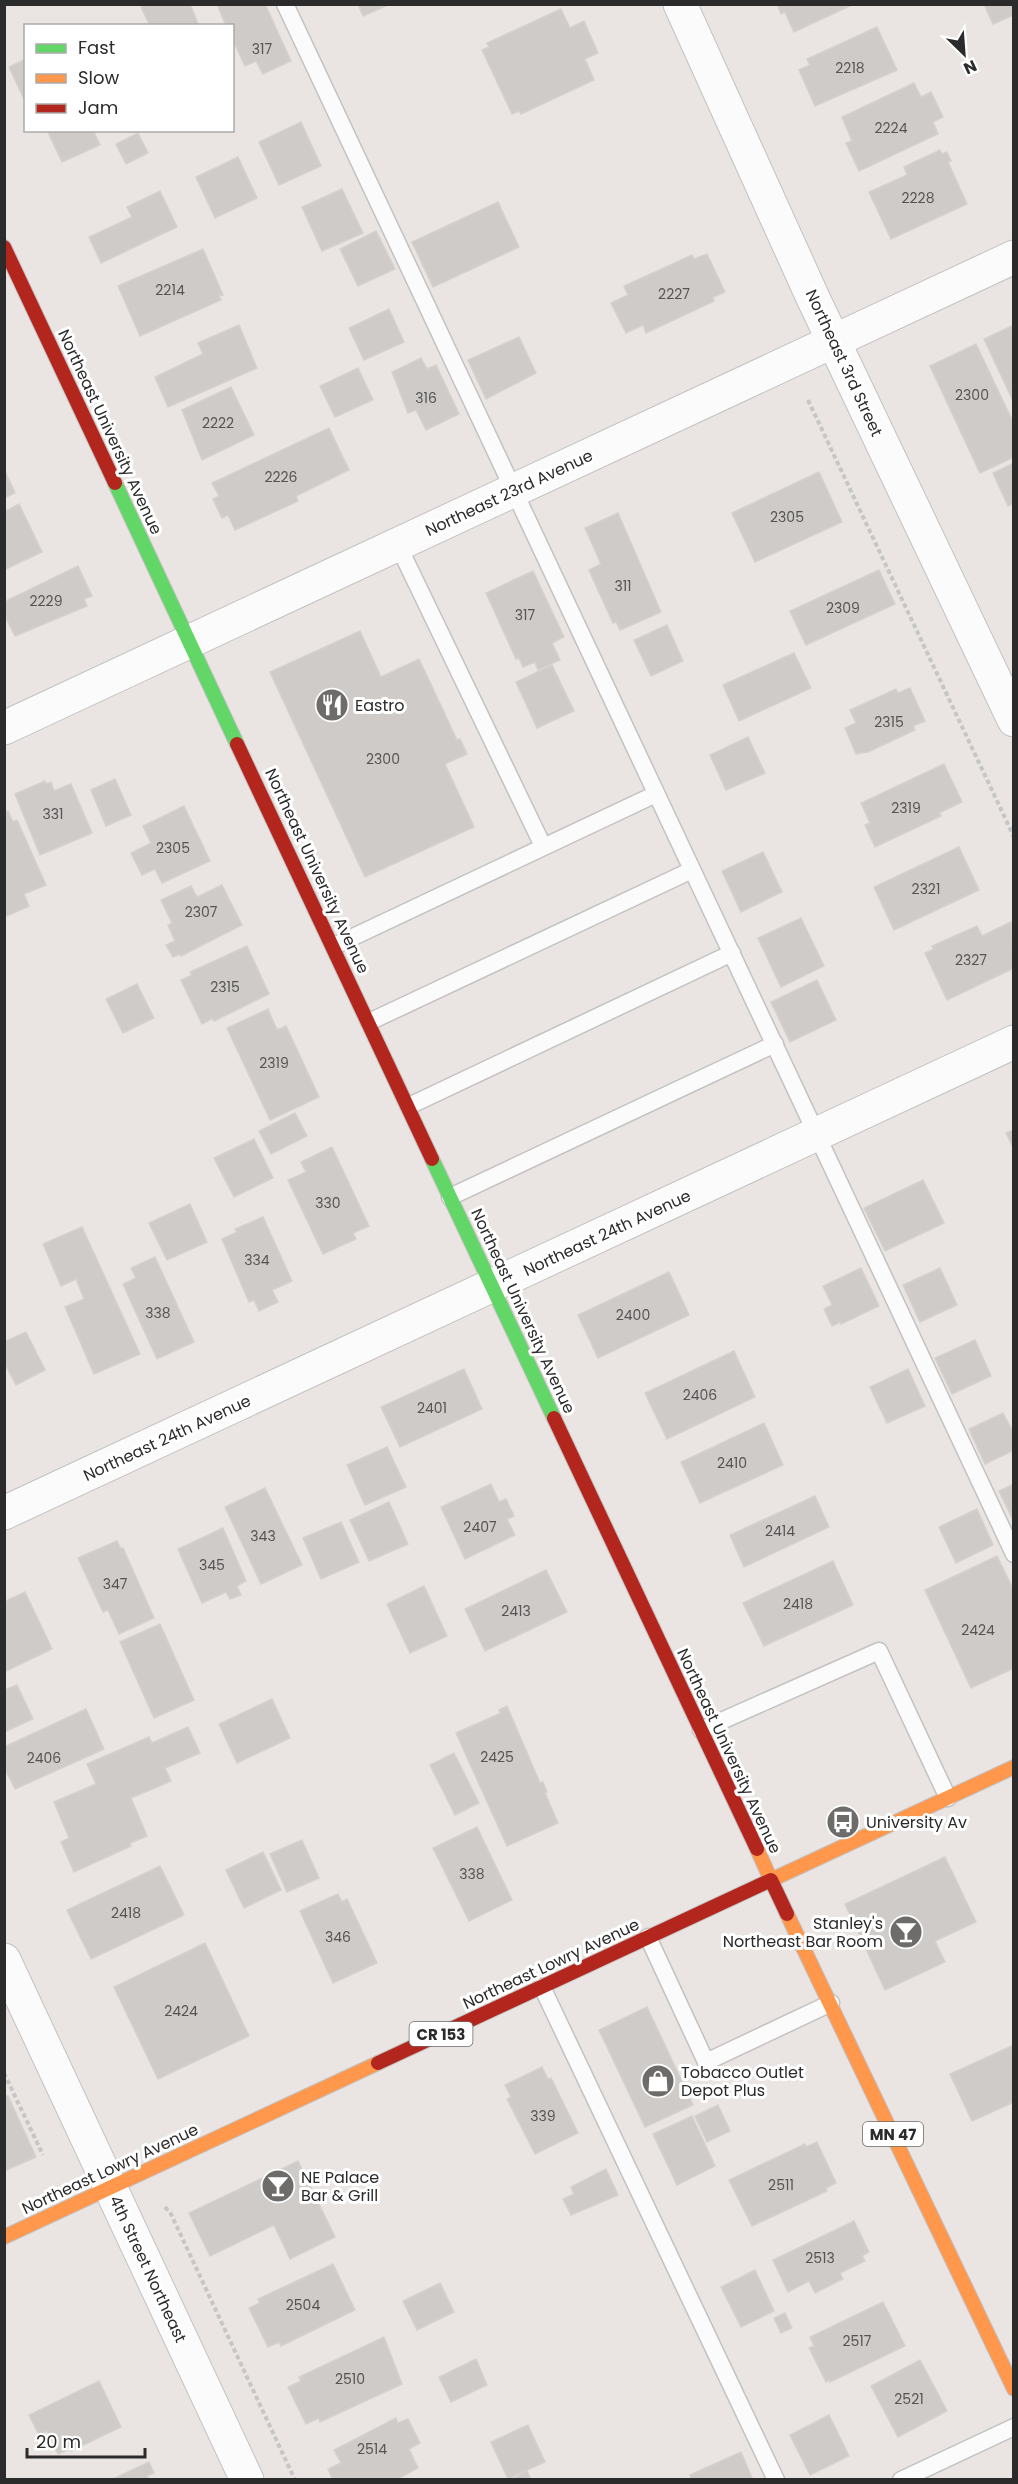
<svg xmlns="http://www.w3.org/2000/svg" width="1018" height="2484" viewBox="0 0 1018 2484" font-family="Poppins,sans-serif">
  <style>
    .building { fill: #cecbc9; stroke: #d4d1ce; stroke-width: 1.5 }
    .lines { fill: none; stroke-linecap: round; stroke-linejoin: round }
    .lane-casing { stroke: #c3c2c2; stroke-width: 19 }
    .street-casing { stroke: #c3c2c2; stroke-width: 35 }
    .fast-casing { stroke: #c3c2c2; stroke-width: 16 }
    .slow-casing { stroke: #c3c2c2; stroke-width: 16 }
    .jam-casing { stroke: #c3c2c2; stroke-width: 16 }
    .path { stroke: #c6c6c6; stroke-width: 4; stroke-dasharray: 4.5 3; stroke-linecap: butt }
    .lane { stroke: #fcfbfb; stroke-width: 16 }
    .street { stroke: #fcfbfb; stroke-width: 33 }
    .fast { stroke: #63d668; stroke-width: 14 }
    .slow { stroke: #ff974d; stroke-width: 14 }
    .jam { stroke: #b3261e; stroke-width: 14 }
    .labels { text-anchor: middle; dominant-baseline: central; stroke-width: 6; stroke-linejoin: round; paint-order: stroke }
    .number-label { font-size: 14px; fill: #565554 }
    .shield { fill: #fff; stroke: #6b6b6b; stroke-width: 1.5 }
    .shield-label { font-size: 15px; font-weight: bold; fill: #2b2b2b }
    .street-label { font-size: 16px; fill: #2b2b2b; stroke: #fff }
    .poi-label { font-size: 16px; fill: #2b2b2b; stroke: #fff; text-anchor: start }
  </style>
  <rect width="100%" height="100%" fill="#eae5e2"/>
  <g class="building">
    <path d="M146 4H190L199 26H150L141 7Z"/>
    <path d="M217 4H265L291 61 263 74 256 61 245 66 232 38V26H226Z"/>
    <path d="M358 4H388V5L363 16Z"/>
    <path d="M777 4H854L794 32 785 12 781 14Z"/>
    <path d="M984 4H1014V15L993 24Z"/>
    <path d="M561 9 570 28 584 21 598 53 585 59 594 80 521 114 519 111 512 114 482 50 489 47 487 43Z"/>
    <path d="M877 27 897 70 815 106 799 70 810 65 807 59Z"/>
    <path d="M26 59V98L24 99 9 67Z"/>
    <path d="M914 83 921 97 931 92 943 117 933 122 938 134 859 171 846 143 852 141 842 117Z"/>
    <path d="M301 122 321 166 279 185 259 142Z"/>
    <path d="M47 130H93L100 145 62 162Z"/>
    <path d="M138 133 148 153 126 164 116 144Z"/>
    <path d="M940 150 942 154 947 152 951 161 948 162 967 204 891 239 869 192 907 175 904 167Z"/>
    <path d="M238 157 257 198 215 218 196 177Z"/>
    <path d="M342 189 363 233 322 251 302 207Z"/>
    <path d="M160 191 177 227 101 263 89 237 132 217 127 207Z"/>
    <path d="M498 202 519 247 433 287 412 242Z"/>
    <path d="M376 231 395 269 358 286 340 249Z"/>
    <path d="M203 249 223 295 219 296 221 300 140 336 118 286Z"/>
    <path d="M707 254 725 292 713 297 714 301 646 333 643 325 626 333 611 303 628 295 624 286 692 255 694 259Z"/>
    <path d="M389 309 404 342 364 360 349 328Z"/>
    <path d="M239 325 257 368 168 407 155 377 203 354 198 343Z"/>
    <path d="M1014 325V403L984 339Z"/>
    <path d="M519 337 536 373 486 399 468 360Z"/>
    <path d="M976 344 1014 424V457L980 473 930 366Z"/>
    <path d="M421 358 427 369 436 365 459 414 426 430 416 410 408 413 392 372Z"/>
    <path d="M358 368 373 400 335 417 320 386Z"/>
    <path d="M231 387 254 435 202 460 182 410Z"/>
    <path d="M329 428 349 470 296 496 298 501 235 530 228 515 222 518 213 499 219 496 212 483Z"/>
    <path d="M1014 463V503L1008 506 993 473Z"/>
    <path d="M4 469 15 493 4 498Z"/>
    <path d="M819 472 842 522 755 562 732 513Z"/>
    <path d="M19 504 42 552 4 570V512Z"/>
    <path d="M618 513 661 612 620 630 616 622 613 623 589 570 601 564 585 528Z"/>
    <path d="M78 566 92 596 84 599 87 606 15 636 4 614V602Z"/>
    <path d="M879 570 895 604 806 645 790 611Z"/>
    <path d="M533 571 564 637 552 643 560 660 538 670 535 662 523 667 519 658 516 659 486 593Z"/>
    <path d="M667 625 683 661 651 676 634 640Z"/>
    <path d="M360 631 381 677 419 659 457 740 460 739 467 754 445 764 474 827 365 877 270 672Z"/>
    <path d="M794 653 811 688 739 721 723 685Z"/>
    <path d="M552 665 574 711 537 728 516 682Z"/>
    <path d="M910 688 925 721 913 726 915 730 868 752 856 754 845 728 856 723 850 710 896 689 898 693Z"/>
    <path d="M748 737 765 773 726 790 710 755Z"/>
    <path d="M944 764 962 802 939 813 941 816 875 847 865 825 870 823 861 803Z"/>
    <path d="M115 779 131 815 106 826 91 790Z"/>
    <path d="M45 781 46 784 51 782 54 791 71 784 92 833 40 855 15 794Z"/>
    <path d="M184 806 210 861 162 883 155 869 142 875 131 853 151 843 143 826Z"/>
    <path d="M8 811 13 822 17 820 46 885 24 894 29 906 7 916 4 910V813Z"/>
    <path d="M959 847 979 890 894 930 874 887Z"/>
    <path d="M763 852 782 892 741 912 722 871Z"/>
    <path d="M222 885 242 925 181 956 180 954 173 957 166 945 175 941 168 925 172 923 161 900 191 886 197 897Z"/>
    <path d="M801 918 824 966 781 987 758 938Z"/>
    <path d="M1011 922 1014 968 947 1000 925 953 934 949 932 946 977 926 982 936Z"/>
    <path d="M247 946 269 994 214 1021 213 1018 202 1024 181 980 192 975 190 972Z"/>
    <path d="M817 980 836 1020 790 1042 771 1002Z"/>
    <path d="M137 984 154 1018 123 1033 106 999Z"/>
    <path d="M268 1009 277 1030 286 1026 319 1097 270 1120 227 1028Z"/>
    <path d="M295 1113 307 1136 271 1154 259 1131Z"/>
    <path d="M1014 1130V1149L1006 1133Z"/>
    <path d="M254 1139 273 1178 234 1197 214 1158Z"/>
    <path d="M332 1147 369 1226 353 1233 356 1239 323 1254 288 1180 306 1172 301 1162Z"/>
    <path d="M923 1180 944 1223 885 1251 864 1208Z"/>
    <path d="M190 1204 207 1242 167 1260 149 1223Z"/>
    <path d="M263 1217 292 1281 272 1290 278 1302 259 1311 254 1300 249 1302 222 1239 237 1232 235 1229Z"/>
    <path d="M82 1227 140 1354 94 1374 65 1307 84 1299 76 1279 61 1286 43 1244Z"/>
    <path d="M155 1257 194 1342 157 1359 123 1284 136 1278 131 1268Z"/>
    <path d="M861 1268 879 1306 841 1324 840 1322 832 1326 824 1309 832 1305 823 1286Z"/>
    <path d="M940 1268 957 1305 920 1322 903 1285Z"/>
    <path d="M669 1272 689 1315 598 1358 578 1315Z"/>
    <path d="M26 1332 45 1370 16 1385 4 1362V1342Z"/>
    <path d="M975 1340 991 1376 952 1394 935 1358Z"/>
    <path d="M734 1351 755 1397 667 1439 645 1393Z"/>
    <path d="M464 1369 482 1409 400 1447 381 1407Z"/>
    <path d="M908 1369 925 1406 887 1423 870 1387Z"/>
    <path d="M1003 1413 1014 1434V1450L985 1464 969 1429Z"/>
    <path d="M764 1423 783 1465 700 1503 681 1462Z"/>
    <path d="M387 1447 406 1487 365 1505 347 1465Z"/>
    <path d="M491 1484 499 1502 506 1499 514 1516 507 1519 515 1535 465 1559 441 1507Z"/>
    <path d="M1014 1484V1522L999 1491Z"/>
    <path d="M265 1488 302 1565 261 1584 225 1507Z"/>
    <path d="M815 1496 829 1527 744 1567 730 1535Z"/>
    <path d="M389 1502 408 1544 369 1561 350 1520Z"/>
    <path d="M977 1509 993 1545 956 1563 939 1527Z"/>
    <path d="M341 1522 359 1562 321 1579 303 1538Z"/>
    <path d="M223 1528 246 1581 237 1586 241 1595 230 1599 226 1592 202 1603 178 1549Z"/>
    <path d="M117 1541 121 1549 123 1548 154 1618 119 1634 108 1610 103 1612 78 1558Z"/>
    <path d="M997 1556 1014 1591V1668L971 1688 925 1590Z"/>
    <path d="M833 1561 853 1605 764 1646 743 1603Z"/>
    <path d="M546 1570 567 1612 485 1651 465 1609Z"/>
    <path d="M424 1586 447 1636 410 1653 387 1604Z"/>
    <path d="M25 1592 52 1649 4 1672V1602Z"/>
    <path d="M160 1624 194 1700 154 1718 120 1642Z"/>
    <path d="M17 1685 33 1719 4 1732V1690Z"/>
    <path d="M272 1699 290 1738 237 1763 219 1724Z"/>
    <path d="M507 1706 540 1783 543 1782 547 1792 545 1793 558 1823 507 1846 456 1733 501 1713 499 1710Z"/>
    <path d="M86 1709 104 1749 15 1789 4 1767V1747Z"/>
    <path d="M188 1727 200 1753 165 1768 171 1781 131 1798 147 1836 130 1843 131 1846 74 1872 61 1842 69 1838 54 1802 96 1784 87 1764 149 1737 152 1743Z"/>
    <path d="M454 1753 479 1803 455 1815 430 1765Z"/>
    <path d="M477 1827 512 1900 469 1921 433 1848Z"/>
    <path d="M302 1840 319 1878 287 1892 270 1854Z"/>
    <path d="M263 1852 281 1890 244 1908 226 1870Z"/>
    <path d="M945 1857 976 1922 935 1941 945 1962 885 1990 845 1904Z"/>
    <path d="M160 1866 184 1915 91 1959 67 1910Z"/>
    <path d="M338 1894 342 1902 347 1899 377 1963 333 1983 300 1911Z"/>
    <path d="M205 1943 249 2036 158 2079 114 1987Z"/>
    <path d="M647 2007 693 2105 645 2127 599 2030Z"/>
    <path d="M1014 2045V2102L972 2121 950 2074Z"/>
    <path d="M542 2067 548 2079 551 2078 578 2133 535 2154 507 2099 511 2097 505 2085Z"/>
    <path d="M8 2096 36 2157 4 2171V2097Z"/>
    <path d="M718 2105 730 2131 707 2142 695 2116Z"/>
    <path d="M692 2116 715 2166 677 2185 653 2134Z"/>
    <path d="M817 2142 836 2183 826 2188 827 2191 752 2226 729 2180 805 2144 806 2147Z"/>
    <path d="M298 2161 335 2237 290 2259 274 2225 210 2256 189 2213Z"/>
    <path d="M606 2169 618 2195 571 2215 563 2199 574 2194 571 2187Z"/>
    <path d="M854 2221 869 2252 862 2256 865 2261 840 2273 843 2279 815 2293 809 2281 788 2292 773 2260Z"/>
    <path d="M333 2264 355 2310 281 2346 279 2342 268 2347 249 2308 260 2303 258 2299Z"/>
    <path d="M755 2270 774 2311 741 2327 721 2287Z"/>
    <path d="M440 2283 454 2312 417 2330 403 2301Z"/>
    <path d="M883 2302 905 2346 830 2382 829 2380 826 2382 809 2348 814 2346 810 2337Z"/>
    <path d="M785 2313 792 2328 781 2333 774 2318Z"/>
    <path d="M384 2337 402 2384 320 2422 319 2418 306 2424 288 2387 301 2381 299 2377Z"/>
    <path d="M476 2359 487 2385 451 2402 439 2377Z"/>
    <path d="M920 2360 947 2411 898 2437 871 2386Z"/>
    <path d="M99 2381 121 2427 71 2451 70 2449 58 2454 47 2431 39 2435 29 2415Z"/>
    <path d="M829 2415 849 2456 810 2475 790 2435Z"/>
    <path d="M396 2418 398 2423 408 2419 420 2443 409 2449 418 2468 396 2480H333L328 2469 341 2463 334 2450Z"/>
    <path d="M528 2425 545 2462 508 2479 491 2442Z"/>
    <path d="M741 2452 753 2480H692L690 2475Z"/>
    <path d="M149 2462 154 2473 147 2476 149 2480H111Z"/>
    <path d="M527 2471 531 2480H511Z"/>
  </g>
  <g class="lines">
    <defs>
      <g id="lane">
        <path d="M285 4C526 522 773 1036 1014 1554"/>
        <path d="M398 545 543 846"/>
        <path d="M334 946 656 794"/>
        <path d="M369 1022 692 870"/>
        <path d="M409 1106 732 953"/>
        <path d="M450 1197 775 1044"/>
        <path d="M701 1730 879 1651 948 1798"/>
        <path d="M648 1937 706 2062 831 2003"/>
        <path d="M542 1987 776 2480"/>
        <path d="M901 2480 1014 2427"/>
      </g>
      <g id="street">
        <path d="M680 4 813 298 1014 720"/>
        <path d="M4 728 1014 257"/>
        <path d="M4 1513 1014 1042"/>
        <path d="M4 1960 247 2480"/>
      </g>
      <g id="fast">
        <path d="M115 483 237 744"/>
        <path d="M432 1159 554 1418"/>
      </g>
      <g id="slow">
        <path d="M757 1849 771 1880 1014 1767"/>
        <path d="M787 1914 1014 2389"/>
        <path d="M4 2237 378 2063"/>
      </g>
      <g id="jam">
        <path d="M4 247 115 483"/>
        <path d="M237 744 432 1159"/>
        <path d="M554 1418 757 1849"/>
        <path d="M378 2063 771 1880 787 1914"/>
      </g>
    </defs>
    <use href="#lane" class="lane-casing"/>
    <use href="#street" class="street-casing"/>
    <use href="#fast" class="fast-casing"/>
    <use href="#slow" class="slow-casing"/>
    <use href="#jam" class="jam-casing"/>
    <g class="path">
      <path d="M808 400 1014 837"/>
      <path d="M4 2073 43 2155"/>
      <path d="M165 2207 171 2214 295 2480"/>
    </g>
    <use href="#lane" class="lane"/>
    <use href="#street" class="street"/>
    <use href="#fast" class="fast"/>
    <use href="#slow" class="slow"/>
    <use href="#jam" class="jam"/>
  </g>
  <defs>
    <symbol id="restaurant-disc" viewBox="-11 -11 22 22"><circle r="9.5" fill="#6e6c6b" stroke="#fff"/><path d="M-5-6h1v4h1v-4h1v4h1v-4h1v5L-1.5 .5V6h-2V.5L-5-1ZM5-6V6H3V1.5H1.5Q1.5-4 5-6Z" fill="#fff"/></symbol>
    <symbol id="bus-disc" viewBox="-11 -11 22 22"><circle r="9.5" fill="#6e6c6b" stroke="#fff"/><path d="M-5-6H5V4H4V6H2V4H-2V6H-4V4H-5ZM-3.5-4V0h7V-4ZM-3.5 1.2v1.5H-2V1.2ZM2 1.2v1.5H3.5V1.2Z" fill="#fff"/></symbol>
    <symbol id="bar-disc" viewBox="-11 -11 22 22"><circle r="9.5" fill="#6e6c6b" stroke="#fff"/><path d="M-6-5H6L.8 .8V4.5H3.5V6h-7V4.5H-.8V.8Z" fill="#fff"/></symbol>
    <symbol id="shop-disc" viewBox="-11 -11 22 22"><circle r="9.5" fill="#6e6c6b" stroke="#fff"/><path d="M-5-2.5h2.3a2.7 3.5 0 0 1 5.4 0H5L5.5 6h-11ZM-1.5-2.5h3a1.5 2.3 0 0 0-3 0Z" fill="#fff"/></symbol>
  </defs>
  <g fill-rule="evenodd">
    <use href="#restaurant-disc" x="313" y="686" width="38" height="38"/>
    <use href="#bus-disc" x="824" y="1803" width="38" height="38"/>
    <use href="#bar-disc" x="887" y="1913" width="38" height="38"/>
    <use href="#shop-disc" x="639" y="2062" width="38" height="38"/>
    <use href="#bar-disc" x="259" y="2167" width="38" height="38"/>
  </g>
  <g class="labels">
    <g class="number-label">
      <text x="262" y="49">317</text>
      <text x="850" y="68">2218</text>
      <text x="891" y="128">2224</text>
      <text x="918" y="198">2228</text>
      <text x="170" y="290">2214</text>
      <text x="674" y="294">2227</text>
      <text x="972" y="395">2300</text>
      <text x="426" y="398">316</text>
      <text x="218" y="423">2222</text>
      <text x="281" y="477">2226</text>
      <text x="787" y="517">2305</text>
      <text x="623" y="586">311</text>
      <text x="46" y="601">2229</text>
      <text x="843" y="608">2309</text>
      <text x="525" y="615">317</text>
      <text x="889" y="722">2315</text>
      <text x="383" y="759">2300</text>
      <text x="906" y="808">2319</text>
      <text x="53" y="814">331</text>
      <text x="173" y="848">2305</text>
      <text x="926" y="889">2321</text>
      <text x="201" y="912">2307</text>
      <text x="971" y="960">2327</text>
      <text x="225" y="987">2315</text>
      <text x="274" y="1063">2319</text>
      <text x="328" y="1203">330</text>
      <text x="257" y="1260">334</text>
      <text x="158" y="1313">338</text>
      <text x="633" y="1315">2400</text>
      <text x="700" y="1395">2406</text>
      <text x="432" y="1408">2401</text>
      <text x="732" y="1463">2410</text>
      <text x="480" y="1527">2407</text>
      <text x="780" y="1531">2414</text>
      <text x="263" y="1536">343</text>
      <text x="212" y="1565">345</text>
      <text x="115" y="1584">347</text>
      <text x="798" y="1604">2418</text>
      <text x="516" y="1611">2413</text>
      <text x="978" y="1630">2424</text>
      <text x="497" y="1757">2425</text>
      <text x="44" y="1758">2406</text>
      <text x="472" y="1874">338</text>
      <text x="126" y="1913">2418</text>
      <text x="338" y="1937">346</text>
      <text x="181" y="2011">2424</text>
      <text x="543" y="2116">339</text>
      <text x="781" y="2185">2511</text>
      <text x="820" y="2258">2513</text>
      <text x="303" y="2305">2504</text>
      <text x="857" y="2341">2517</text>
      <text x="350" y="2379">2510</text>
      <text x="909" y="2399">2521</text>
      <text x="372" y="2449">2514</text>
    </g>
    <g class="shield">
      <rect x="409.5" y="2022" width="63" height="24" rx="4.5"/>
      <rect x="863" y="2122" width="60" height="24" rx="4.5"/>
    </g>
    <g class="shield-label">
      <text x="441" y="2034">CR 153</text>
      <text x="893" y="2134">MN 47</text>
    </g>
    <g class="street-label">
      <text transform="translate(844 363) rotate(65)">Northeast 3rd Street</text>
      <text transform="translate(110 432) rotate(65)">Northeast University Avenue</text>
      <text transform="translate(509 493) rotate(-25)">Northeast 23rd Avenue</text>
      <text transform="translate(317 871) rotate(65)">Northeast University Avenue</text>
      <text transform="translate(607 1233) rotate(-25)">Northeast 24th Avenue</text>
      <text transform="translate(523 1311) rotate(65)">Northeast University Avenue</text>
      <text transform="translate(167 1438) rotate(-25)">Northeast 24th Avenue</text>
      <text transform="translate(729 1751) rotate(65)">Northeast University Avenue</text>
      <text transform="translate(551 1964) rotate(-25)">Northeast Lowry Avenue</text>
      <text transform="translate(110 2169) rotate(-25)">Northeast Lowry Avenue</text>
      <text transform="translate(148 2269) rotate(65)">4th Street Northeast</text>
    </g>
    <g class="poi-label">
      <text x="355" y="705">Eastro</text>
      <text x="866" y="1822">University Av</text>
      <text x="883" y="1923" text-anchor="end">Stanley's<tspan x="883" dy="18">Northeast Bar Room</tspan></text>
      <text x="681" y="2072">Tobacco Outlet<tspan x="681" dy="18">Depot Plus</tspan></text>
      <text x="301" y="2177">NE Palace<tspan x="301" dy="18">Bar &amp; Grill</tspan></text>
    </g>
  </g>
  <rect width="1018" height="2484" fill="none" stroke="#2b2b2b" stroke-width="12"/>
  <rect x="24" y="24" width="210" height="108" fill="#ffffff" stroke="#aaaaaa" stroke-width="1.5"/>
  <rect x="36" y="44" width="30" height="9" fill="#63d668" stroke="#aaaaaa" stroke-width="1.5"/>
  <text x="78" y="54" font-size="18" fill="#2b2b2b">Fast</text>
  <rect x="36" y="74" width="30" height="9" fill="#ff974d" stroke="#aaaaaa" stroke-width="1.5"/>
  <text x="78" y="84" font-size="18" fill="#2b2b2b">Slow</text>
  <rect x="36" y="104" width="30" height="9" fill="#b3261e" stroke="#aaaaaa" stroke-width="1.5"/>
  <text x="78" y="114" font-size="18" fill="#2b2b2b">Jam</text>
  <g transform="translate(964 54) rotate(155)" stroke="#ffffff" stroke-width="4.5" paint-order="stroke">
  <path d="M0-4.5L10 22L0 15L-10 22Z" fill="#2b2b2b"/>
  <text y="-9" font-size="16" font-weight="bold" text-anchor="middle" fill="#2b2b2b">N</text>
  </g>
  <path d="M27 2448v9h118v-9" fill="none" stroke="#2b2b2b" stroke-width="3"/>
  <text x="36" y="2448" font-size="18" fill="#2b2b2b" stroke="#ffffff" stroke-width="4.5" paint-order="stroke">20 m</text>
</svg>
